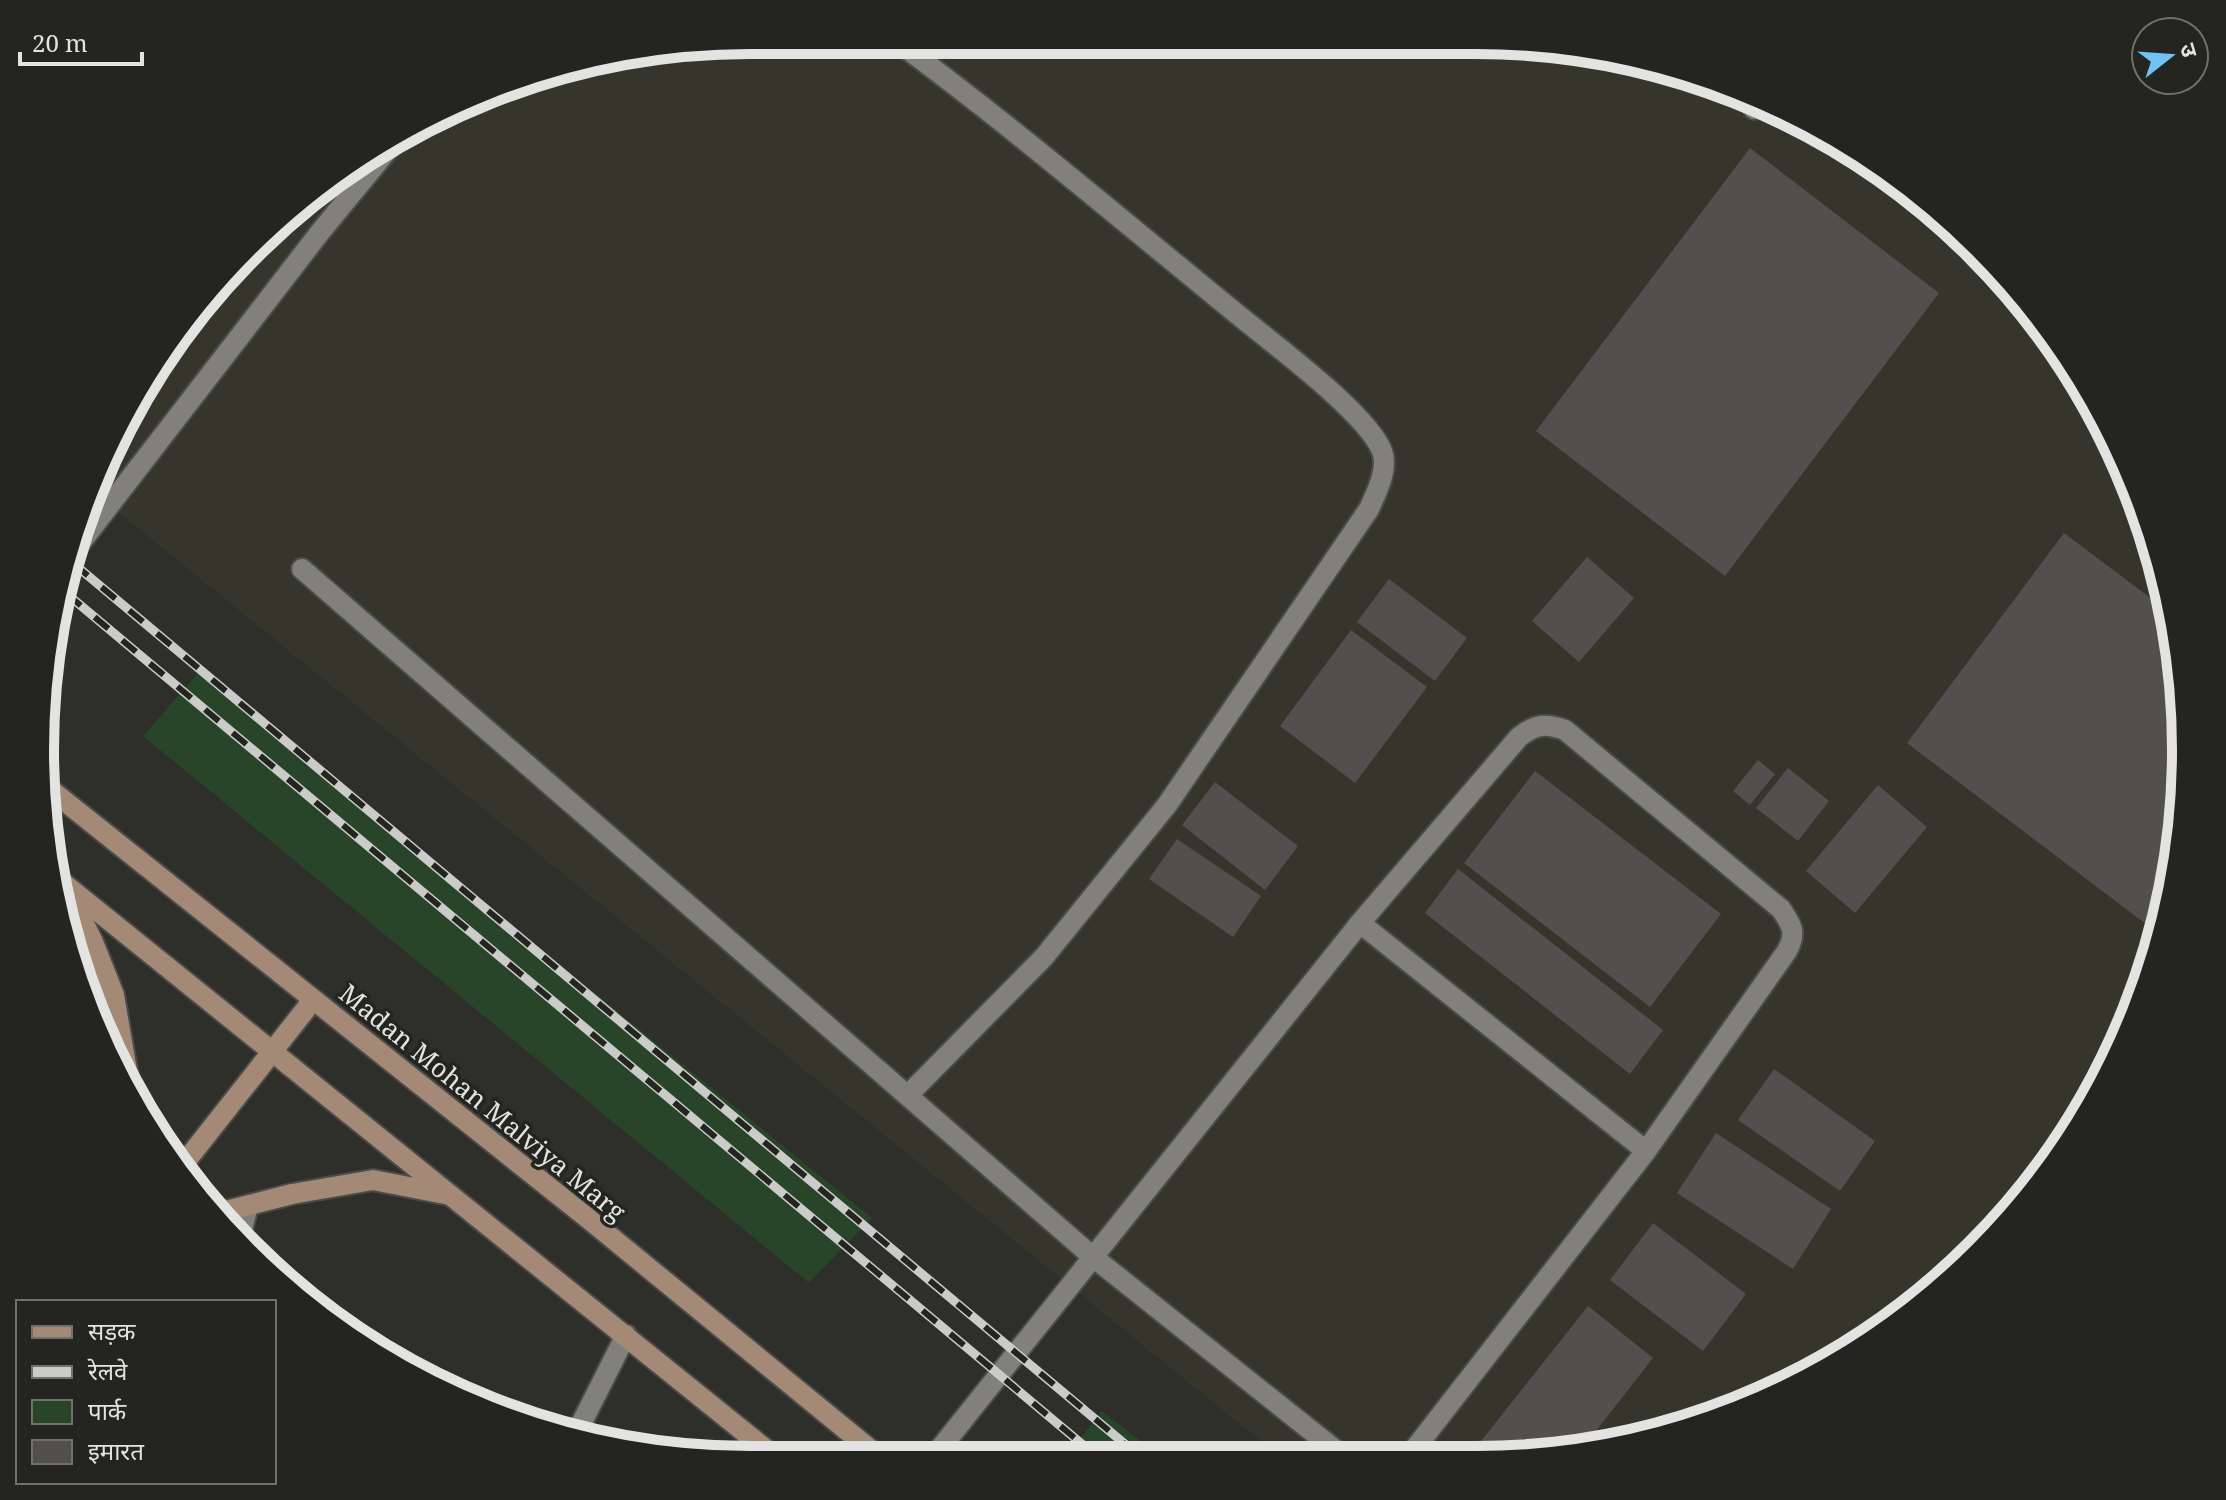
<svg xmlns="http://www.w3.org/2000/svg" width="2226" height="1500" viewBox="0 0 2226 1500" font-family="'Noto Serif','Noto Sans Devanagari',serif">
  <style>
    .built { fill: #36352c }
    .green { fill: #28452a }
    .building { fill: #534f4f }
    .lines { fill: none; stroke-linecap: round; stroke-linejoin: round }
    .lane-casing { stroke: #4b4b49; stroke-width: 24 }
    .street-casing { stroke: #4b4b49; stroke-width: 24 }
    .secondary-casing { stroke: #4b4b49; stroke-width: 24 }
    .lane { stroke: #81807c; stroke-width: 20 }
    .street { stroke: #81807c; stroke-width: 20 }
    .secondary { stroke: #a48a76; stroke-width: 20 }
    .rail-casing { stroke: #cbcbc9; stroke-width: 9 }
    .rail { stroke: #242421; stroke-width: 6; stroke-dasharray: 18; stroke-linecap: butt }
    .labels { text-anchor: middle; dominant-baseline: central; stroke-width: 7; stroke-linejoin: round; paint-order: stroke }
    .street-label { font-size: 26px; fill: #e3e3e1; stroke: #242421 }
    .rim { fill: none; stroke: #e3e3e1; stroke-width: 10 }
  </style>
  <rect width="100%" height="100%" fill="#2e2e2b"/>
  <path class="built" d="M750 40H1476L1614 54 1790 113 1978 248 2066 355 2132 478 2172 611 2186 750 2172 888 2132 1021 2067 1144 1978 1252 1871 1340 1748 1406 1615 1446 1476 1460H1284L112 507 114 504 92 486 94 479 187 317 355 160 522 78Z"/>
  <g class="green">
    <path d="M199 672 872 1218 809 1283 143 736Z"/>
    <path d="M1102 1411 1165 1460H1063Z"/>
  </g>
  <g class="building">
    <path d="M1750 148 1939 293 1725 576 1536 431Z"/>
    <path d="M2064 533 2173 615 2186 750 2172 888 2159 934 1907 743Z"/>
    <path d="M1587 557 1634 598 1579 662 1532 621Z"/>
    <path d="M1389 579 1467 638 1435 681 1357 622Z"/>
    <path d="M1351 630 1427 687 1355 783 1280 726Z"/>
    <path d="M1758 760 1775 774 1750 805 1733 791Z"/>
    <path d="M1788 768 1829 801 1798 841 1756 808Z"/>
    <path d="M1535 771 1721 914 1650 1007 1464 863Z"/>
    <path d="M1215 782 1298 846 1265 890 1182 825Z"/>
    <path d="M1878 785 1927 827 1855 913 1806 871Z"/>
    <path d="M1177 839 1261 896 1233 937 1149 879Z"/>
    <path d="M1458 869 1663 1030 1630 1074 1425 913Z"/>
    <path d="M1774 1069 1875 1141 1840 1191 1738 1120Z"/>
    <path d="M1716 1133 1831 1209 1793 1269 1677 1193Z"/>
    <path d="M1653 1223 1746 1294 1703 1351 1610 1280Z"/>
    <path d="M1588 1306 1653 1358 1581 1450 1466 1460Z"/>
  </g>
  <g class="lines">
    <defs>
      <g id="lane">
        <path d="M895 40C1013 127 1124 222 1237 314 1272 343 1367 413 1382 451 1389 469 1376 493 1369 509L1167 805 1044 957 908 1095"/>
        <path d="M1754 109 1759 103"/>
        <path d="M78 546 321 231 396 140"/>
        <path d="M302 569 1093 1257 1348 1460"/>
        <path d="M1360 923 1519 737C1535 724 1546 723 1565 730L1781 909C1792 926 1797 932 1787 951L1646 1151"/>
        <path d="M931 1460 1360 923 1646 1151 1406 1460"/>
      </g>
      <g id="street">
        <path d="M239 1241 248 1206"/>
        <path d="M576 1434 626 1335"/>
      </g>
      <g id="secondary">
        <path d="M47 787 590 1220 883 1460"/>
        <path d="M53 875 779 1460"/>
        <path d="M69 893 93 942 114 995 131 1094"/>
        <path d="M182 1166 313 1000"/>
        <path d="M218 1213 292 1194 373 1180 450 1195"/>
      </g>
    </defs>
    <use href="#lane" class="lane-casing"/>
    <use href="#street" class="street-casing"/>
    <use href="#secondary" class="secondary-casing"/>
    <use href="#lane" class="lane"/>
    <use href="#street" class="street"/>
    <use href="#secondary" class="secondary"/>
    <defs>
      <g id="rail">
        <path d="M74 564 1144 1460"/>
        <path d="M67 594 1101 1460"/>
      </g>
    </defs>
    <use href="#rail" class="rail-casing"/>
    <use href="#rail" class="rail"/>
  </g>
  <g class="labels">
    <g class="street-label">
      <text transform="translate(483 1102) rotate(39)">Madan Mohan Malviya Marg</text>
    </g>
  </g>
  <path d="M0 0H2226V1500H0ZM750 54H1476A696 696 0 0 1 2172 750V750A696 696 0 0 1 1476 1446H750A696 696 0 0 1 54 750V750A696 696 0 0 1 750 54Z" fill="#242421" fill-rule="evenodd"/>
  <path class="rim" d="M750 54H1476A696 696 0 0 1 2172 750V750A696 696 0 0 1 1476 1446H750A696 696 0 0 1 54 750V750A696 696 0 0 1 750 54Z"/>
  <rect x="16" y="1300" width="260" height="184" fill="#242421" stroke="#70706e" stroke-width="2"/>
  <rect x="32" y="1326" width="40" height="12" fill="#a48a76" stroke="#70706e" stroke-width="2"/>
  <text x="88" y="1340" font-size="24" fill="#e3e3e1">सड़क</text>
  <rect x="32" y="1366" width="40" height="12" fill="#cbcbc9" stroke="#70706e" stroke-width="2"/>
  <text x="88" y="1380" font-size="24" fill="#e3e3e1">रेलवे</text>
  <rect x="32" y="1400" width="40" height="24" fill="#28452a" stroke="#70706e" stroke-width="2"/>
  <text x="88" y="1420" font-size="24" fill="#e3e3e1">पार्क</text>
  <rect x="32" y="1440" width="40" height="24" fill="#534f4f" stroke="#70706e" stroke-width="2"/>
  <text x="88" y="1460" font-size="24" fill="#e3e3e1">इमारत</text>
  <g transform="translate(2170 56) rotate(73)"><circle r="38" fill="#242421" stroke="#70706e" stroke-width="2"/>
  <path d="M0-6L14 30L0 20L-14 30Z" fill="#72c1f5"/>
  <text y="-12" font-size="22" font-weight="bold" text-anchor="middle" fill="#e3e3e1">उ</text>
  </g>
  <path d="M20 52v12h122v-12" fill="none" stroke="#e3e3e1" stroke-width="4"/>
  <text x="32" y="52" font-size="24" fill="#e3e3e1" stroke="#242421" stroke-width="6" paint-order="stroke">20 m</text>
</svg>
